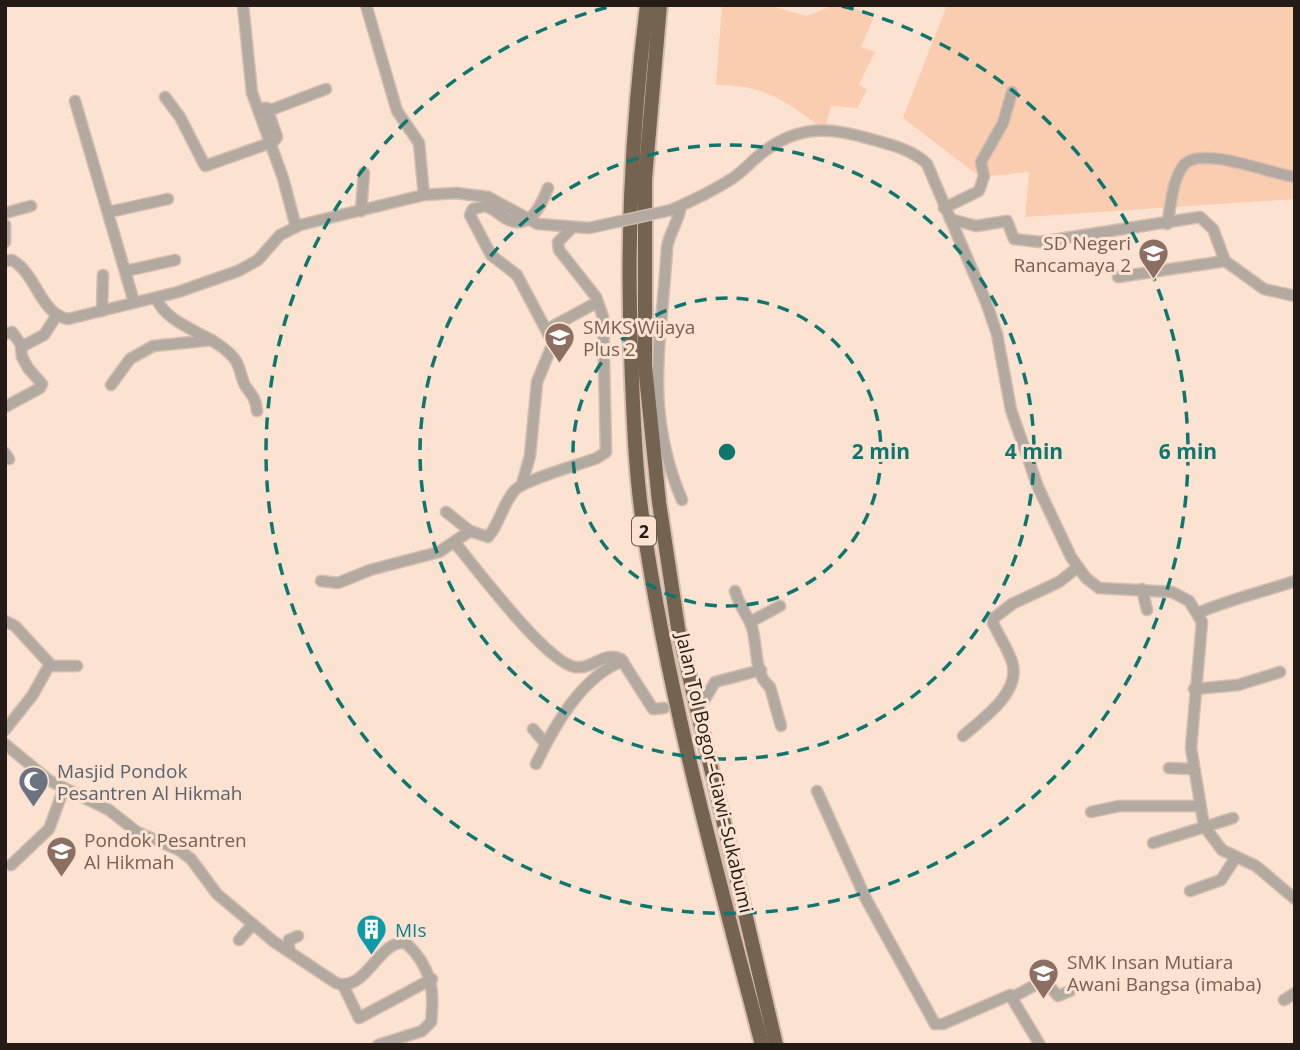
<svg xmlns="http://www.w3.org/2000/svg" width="1300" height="1050" viewBox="0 0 1300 1050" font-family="'Open Sans',sans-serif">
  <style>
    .green { fill: #facdb0 }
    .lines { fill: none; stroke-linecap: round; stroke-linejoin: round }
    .minor-casing { stroke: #d5beaf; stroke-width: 13 }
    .highway-casing { stroke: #d5beaf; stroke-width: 18 }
    .minor { stroke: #b2a9a0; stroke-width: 10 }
    .highway { stroke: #746350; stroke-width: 14 }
    .minor-bridge-casing { stroke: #d5beaf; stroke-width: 13; stroke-linecap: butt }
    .minor-bridge { stroke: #b2a9a0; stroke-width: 10 }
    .ring { fill: none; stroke: #0f766e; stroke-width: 3.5; stroke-dasharray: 12 9 }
    .labels { text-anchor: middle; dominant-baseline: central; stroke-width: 6; stroke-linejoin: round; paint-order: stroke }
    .shield { fill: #fce2d1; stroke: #65574e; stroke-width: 2 }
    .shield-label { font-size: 18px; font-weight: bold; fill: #241b16 }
    .education-label { font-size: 19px; fill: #785e54; stroke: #fce2d1; text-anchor: start }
    .worship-label { font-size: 19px; fill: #5b616d; stroke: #fce2d1; text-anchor: start }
    .street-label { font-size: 19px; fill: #241b16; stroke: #fce2d1 }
    .culture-label { font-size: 19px; fill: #0d838f; stroke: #fce2d1; text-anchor: start }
    .centre { fill: #0f766e; stroke: #fce2d1; stroke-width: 3.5 }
    .ring-label { font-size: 21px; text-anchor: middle; font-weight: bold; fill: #0f766e; stroke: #fce2d1; stroke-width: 6; stroke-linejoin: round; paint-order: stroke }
  </style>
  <rect width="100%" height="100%" fill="#fce2d1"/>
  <g class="green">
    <path d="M722 5H767L807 16 834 5H851L873 19 861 47 875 52 859 84 867 90 857 108 831 106 826 124 818 125C782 98 761 85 716 85Z"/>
    <path d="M947 5H1295V199L1025 217 1029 172 980 177 903 118Z"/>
  </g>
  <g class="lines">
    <defs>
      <g id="minor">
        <path d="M243 5 252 93 283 178 296 227"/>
        <path d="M366 5 397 111 419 143 424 195"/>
        <path d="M165 97 180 117 205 166 270 143"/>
        <path d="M75 101 134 302"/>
        <path d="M264 108H267L277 137 271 145"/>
        <path d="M268 111 326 89"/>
        <path d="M681 206C679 221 670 231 667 247 662 341 643 408 682 500"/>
        <path d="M944 208 979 191 984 176 981 162 1003 123 1012 92"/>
        <path d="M671 210C692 201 713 191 733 178 743 171 752 161 762 153 799 124 831 127 874 140 892 145 913 150 927 164L986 302 997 334 1011 410 1038 487 1071 557 1086 578 1099 588 1172 592 1189 601 1202 622 1191 748 1204 826 1222 850 1256 866 1295 899"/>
        <path d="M361 211 364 173"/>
        <path d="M109 212 168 199"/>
        <path d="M5 213 31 206"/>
        <path d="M950 219 976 226 1007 221 1014 239 1040 242 1200 217 1213 229 1225 261"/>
        <path d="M1167 224C1171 207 1172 180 1183 166 1199 144 1271 174 1295 177"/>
        <path d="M5 225V242"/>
        <path d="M5 261 12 260C37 274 40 314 68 319L178 292 238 271 258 260 280 235 300 225 424 195 456 193 488 197 538 224 589 228"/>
        <path d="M126 271 175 260"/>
        <path d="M1118 277 1225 261 1264 289 1295 296"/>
        <path d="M156 298C169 328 211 332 233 357 241 365 240 378 246 387 252 395 256 399 257 411"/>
        <path d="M102 311 103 275"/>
        <path d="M548 329 592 305"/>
        <path d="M5 334 12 332 22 346"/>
        <path d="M111 385 130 359 153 346 212 340"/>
        <path d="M5 407 40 388 42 384 28 368 22 357 21 347 44 335 57 315"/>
        <path d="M5 453 9 459"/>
        <path d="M522 484 530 456 537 382 553 343 517 275 491 255 470 215 473 209 485 206C495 209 500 216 509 220 531 230 542 203 548 188"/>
        <path d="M446 512 470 531"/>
        <path d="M455 543C477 569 546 662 575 667 593 670 602 651 621 659L653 709 664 708"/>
        <path d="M321 581 338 583 370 570 439 552 470 531 488 537C500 523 503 503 515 490 526 479 579 465 597 458L606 452 603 317 596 297 559 250 558 242 572 228"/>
        <path d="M1142 589 1147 610"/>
        <path d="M735 591C739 604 744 611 750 622 759 641 752 673 770 687L781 726"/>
        <path d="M1198 613C1230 599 1262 592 1295 581"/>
        <path d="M5 621 15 626 50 664 32 696 5 730"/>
        <path d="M750 622 780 606"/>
        <path d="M50 666H77"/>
        <path d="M1194 689 1238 685 1280 672"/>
        <path d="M705 699 715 682 761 670"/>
        <path d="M533 729 546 744"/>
        <path d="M963 736C982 719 1022 692 1012 662 1008 649 999 636 993 623L994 618 1012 604 1059 582 1078 567"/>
        <path d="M5 744 50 781 109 810 137 832 179 850 191 859 217 894 273 941 336 983C367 993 378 939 406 943 431 967 435 989 431 1022L422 1031 378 1045"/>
        <path d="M536 764C554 726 582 676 623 661"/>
        <path d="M1169 768 1193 769"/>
        <path d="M817 791 866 899 935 1024H943L1010 995 1040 1045"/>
        <path d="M1091 812 1119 806H1199"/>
        <path d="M1153 843 1233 818"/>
        <path d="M11 865 49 829 64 788"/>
        <path d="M1190 891 1221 880 1236 857"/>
        <path d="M239 940 253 924"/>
        <path d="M289 949V940L298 936"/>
        <path d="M343 985 359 1018 432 979"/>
        <path d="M1013 997 1044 980 1058 996 1070 991"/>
        <path d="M1284 1000 1295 993"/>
      </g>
      <g id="highway">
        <path d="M647 5C631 134 626 251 632 380 634 428 636 476 643 523 669 700 717 872 762 1045"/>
        <path d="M660 5 645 179V366L659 502 678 628 776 1045"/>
      </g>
    </defs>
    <use href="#minor" class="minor-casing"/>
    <use href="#highway" class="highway-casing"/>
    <use href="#minor" class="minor"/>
    <use href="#highway" class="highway"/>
    <defs>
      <path id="minor-bridge" d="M589 228 671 210"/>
    </defs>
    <use href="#minor-bridge" class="minor-bridge-casing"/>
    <use href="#minor-bridge" class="minor-bridge"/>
  </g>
  <g class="ring">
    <circle cx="727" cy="452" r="154"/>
    <circle cx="727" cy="452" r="307"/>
    <path d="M842 6A461 461 0 1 1 612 6"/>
  </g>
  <defs>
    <symbol id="school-pin" viewBox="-11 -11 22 30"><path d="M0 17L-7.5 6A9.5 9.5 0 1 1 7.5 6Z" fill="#8d6e63" stroke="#fce2d1"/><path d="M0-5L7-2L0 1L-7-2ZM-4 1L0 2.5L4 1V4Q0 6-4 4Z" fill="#fff"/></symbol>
    <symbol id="mosque-pin" viewBox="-11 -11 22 30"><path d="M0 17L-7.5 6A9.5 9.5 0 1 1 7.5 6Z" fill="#6b7280" stroke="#fce2d1"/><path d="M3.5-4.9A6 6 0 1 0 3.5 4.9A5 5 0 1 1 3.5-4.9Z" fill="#fff"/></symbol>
    <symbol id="building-pin" viewBox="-11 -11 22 30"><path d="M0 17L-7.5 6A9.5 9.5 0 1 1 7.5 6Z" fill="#0f9aa8" stroke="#fce2d1"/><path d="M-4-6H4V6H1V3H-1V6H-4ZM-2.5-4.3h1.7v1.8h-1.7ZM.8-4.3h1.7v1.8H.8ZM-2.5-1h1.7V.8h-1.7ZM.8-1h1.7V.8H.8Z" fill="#fff"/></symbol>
  </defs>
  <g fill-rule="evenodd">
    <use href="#school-pin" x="1136" y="236" width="35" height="47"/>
    <use href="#school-pin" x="542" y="320" width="35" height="47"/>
    <use href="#mosque-pin" x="16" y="764" width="35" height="47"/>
    <use href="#school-pin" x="44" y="834" width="35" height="47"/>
    <use href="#building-pin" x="354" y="912" width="35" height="47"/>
    <use href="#school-pin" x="1026" y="956" width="35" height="47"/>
  </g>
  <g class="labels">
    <rect class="shield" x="632" y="516.5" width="24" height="29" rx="5"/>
    <g class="shield-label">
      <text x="644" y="531">2</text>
    </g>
    <g class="education-label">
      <text x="1131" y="243" text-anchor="end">SD Negeri<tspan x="1131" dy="22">Rancamaya 2</tspan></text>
      <text x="583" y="327">SMKS Wijaya<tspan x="583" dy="22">Plus 2</tspan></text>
      <text x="84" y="840">Pondok Pesantren<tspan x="84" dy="22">Al Hikmah</tspan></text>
      <text x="1067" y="962">SMK Insan Mutiara<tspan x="1067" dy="22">Awani Bangsa (imaba)</tspan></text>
    </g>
    <g class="worship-label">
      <text x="57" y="771">Masjid Pondok<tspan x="57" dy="22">Pesantren Al Hikmah</tspan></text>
    </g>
    <g class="street-label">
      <text transform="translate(715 773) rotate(77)">Jalan Tol Bogor–Ciawi–Sukabumi</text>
    </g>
    <g class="culture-label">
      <text x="395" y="930">MIs</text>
    </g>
  </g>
  <circle cx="727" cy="452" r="10" class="centre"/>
  <g class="ring-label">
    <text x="881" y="459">2 min</text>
    <text x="1034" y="459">4 min</text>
    <text x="1188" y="459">6 min</text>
  </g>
  <rect width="1300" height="1050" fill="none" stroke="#241b16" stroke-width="14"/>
</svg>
